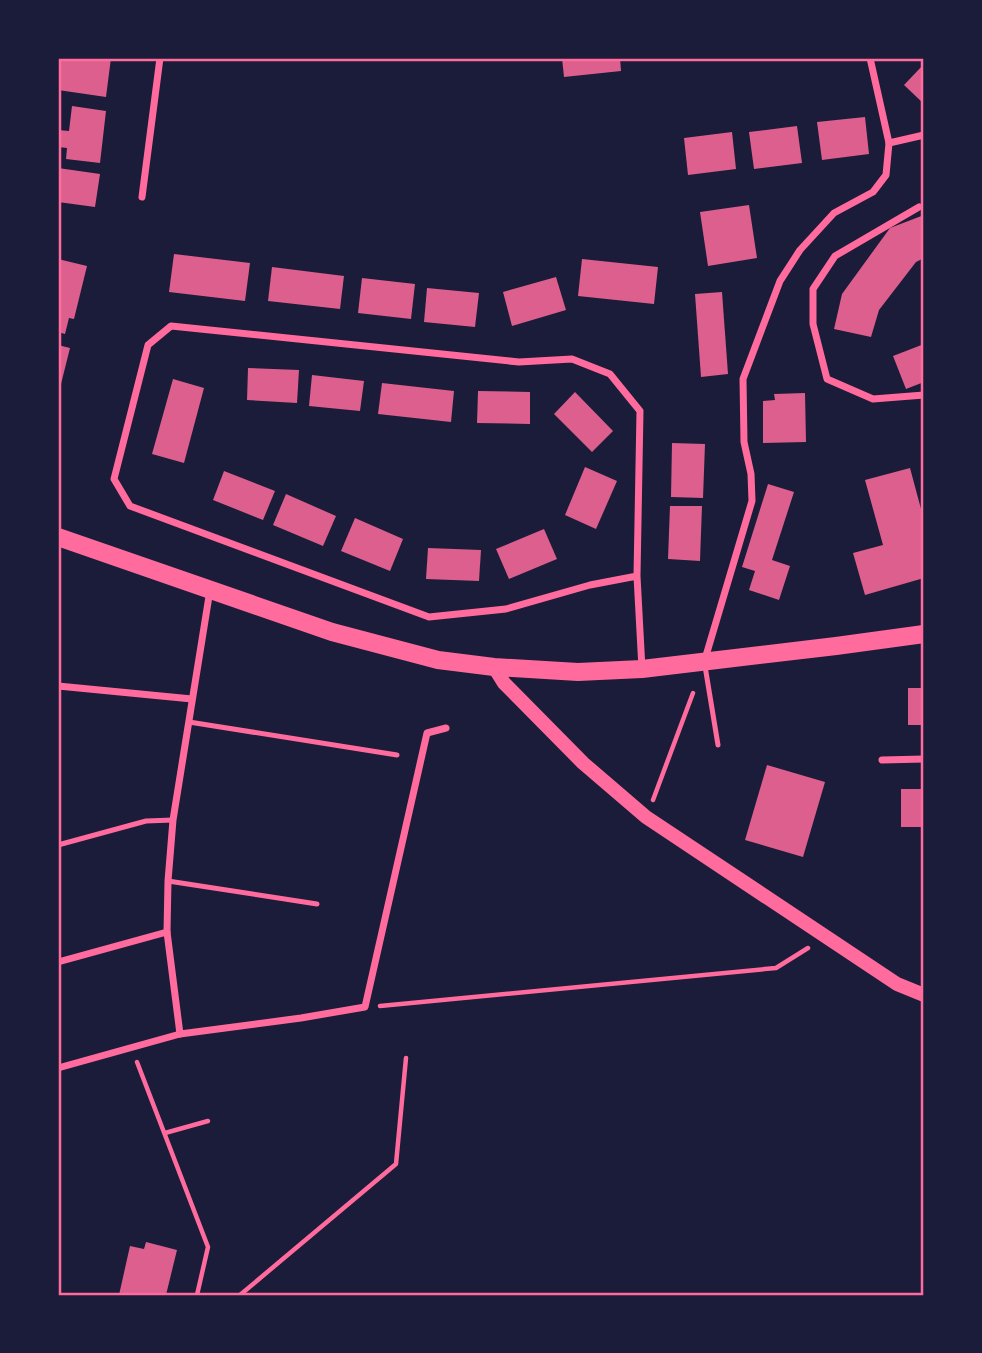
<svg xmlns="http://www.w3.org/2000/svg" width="982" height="1353" viewBox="0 0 982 1353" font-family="Quicksand,sans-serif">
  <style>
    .building { fill: #dd5f8e }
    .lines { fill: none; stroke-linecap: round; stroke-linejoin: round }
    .path { stroke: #ff6b9d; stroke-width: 4.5 }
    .service { stroke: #ff6b9d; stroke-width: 5 }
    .minor { stroke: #ff6b9d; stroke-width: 7 }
    .secondary { stroke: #ff6b9d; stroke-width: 14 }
    .primary { stroke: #ff6b9d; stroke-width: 18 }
    .neatline { fill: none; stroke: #ff6b9d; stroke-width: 2.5 }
  </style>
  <rect width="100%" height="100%" fill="#1b1b3a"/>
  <g class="building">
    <path d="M61 58H111L106 97 58 90V60L61 61Z"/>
    <path d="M562 58H620L621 71 564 77Z"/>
    <path d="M924 64V104L904 85Z"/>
    <path d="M72 106 106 111 100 163 66 159 67 148 58 147V130L69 131Z"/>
    <path d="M865 117 869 154 822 160 817 122Z"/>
    <path d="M797 126 802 163 754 169 749 132Z"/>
    <path d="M732 132 736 169 688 175 684 138Z"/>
    <path d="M58 168 100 174 95 207 58 202Z"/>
    <path d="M749 205 757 258 708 266 700 212Z"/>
    <path d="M924 215V258L916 262 879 310 871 337 834 329 842 294 890 228Z"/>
    <path d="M174 254 250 263 245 301 169 292Z"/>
    <path d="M58 259 87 266 74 319 69 318 65 334 58 332Z"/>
    <path d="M582 259 658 267 654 304 578 296Z"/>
    <path d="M272 267 344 276 340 309 268 301Z"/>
    <path d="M556 277 566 310 512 326 503 292Z"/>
    <path d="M362 278 415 284 411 319 358 313Z"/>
    <path d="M427 288 479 293 475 327 424 322Z"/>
    <path d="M722 292 728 374 701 377 695 294Z"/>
    <path d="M924 344V382L906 389 893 356Z"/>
    <path d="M58 345 70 348 59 392H58Z"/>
    <path d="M248 368 299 370 297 403 247 400Z"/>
    <path d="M312 375 364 381 360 411 309 406Z"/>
    <path d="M173 379 204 388 184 463 152 454Z"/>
    <path d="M382 383 454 391 451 422 378 414Z"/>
    <path d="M478 391 530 392V424L477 423Z"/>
    <path d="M575 392 613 431 592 452 554 414Z"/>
    <path d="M805 393 806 442 763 443V401L775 400 774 394Z"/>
    <path d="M672 443 705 444 703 498 671 497Z"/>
    <path d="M585 467 617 481 596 529 565 515Z"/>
    <path d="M910 468 924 520V578L865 595 853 553 883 545 865 480Z"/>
    <path d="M224 471 275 491 263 520 213 500Z"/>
    <path d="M768 484 794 492 772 560 790 566 779 600 749 590 755 571 742 567Z"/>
    <path d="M286 494 336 516 323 546 273 525Z"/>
    <path d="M670 506H702L700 561 668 559Z"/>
    <path d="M355 518 403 539 390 571 341 551Z"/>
    <path d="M544 529 557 559 509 579 496 549Z"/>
    <path d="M428 548 481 550 479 581 426 579Z"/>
    <rect x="908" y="688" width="16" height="37"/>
    <path d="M767 765 825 782 803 857 745 840Z"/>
    <rect x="901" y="789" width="23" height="38"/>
    <path d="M146 1242 177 1250 166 1295H119L130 1246 144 1249Z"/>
  </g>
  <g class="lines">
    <g class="path">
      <path d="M653 800 693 693"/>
      <path d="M380 1006 776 968 808 948"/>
      <path d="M137 1062 208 1247 197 1295"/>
      <path d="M165 1133 208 1121"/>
      <path d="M240 1295 396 1164 406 1058"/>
    </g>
    <g class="service">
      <path d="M705 666 718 745"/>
      <path d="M189 722 397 755"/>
      <path d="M58 845 146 821 173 820"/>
      <path d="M168 881 317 904"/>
    </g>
    <g class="minor">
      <path d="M889 143 924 135"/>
      <path d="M142 197 160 58"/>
      <path d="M919 207 835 256 813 289V324L827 379 873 399 924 395"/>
      <path d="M637 576 590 585 506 609 429 617 130 506 114 479 148 345 171 326 519 362 572 359 610 374 640 411 637 576 642 669"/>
      <path d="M705 659 752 501 751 474 744 442 743 379 780 281 800 250 834 213 873 192 886 175 889 143 870 58"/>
      <path d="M58 686 192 699"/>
      <path d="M882 760 924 759"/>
      <path d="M58 962 167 932"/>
      <path d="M180 1034 167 932 168 881 173 820 210 590"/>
      <path d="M58 1068 180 1034 301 1018 365 1007 427 733 446 728"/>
    </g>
    <path class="secondary" d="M494 667 504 683 583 763 646 817 897 984 924 995"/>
    <path class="primary" d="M58 537 332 632 438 660 494 667 578 672 642 669 836 646 924 634"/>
  </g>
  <rect width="982" height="1353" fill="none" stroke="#1b1b3a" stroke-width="119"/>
  <rect x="60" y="60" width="862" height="1234" class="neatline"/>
</svg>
